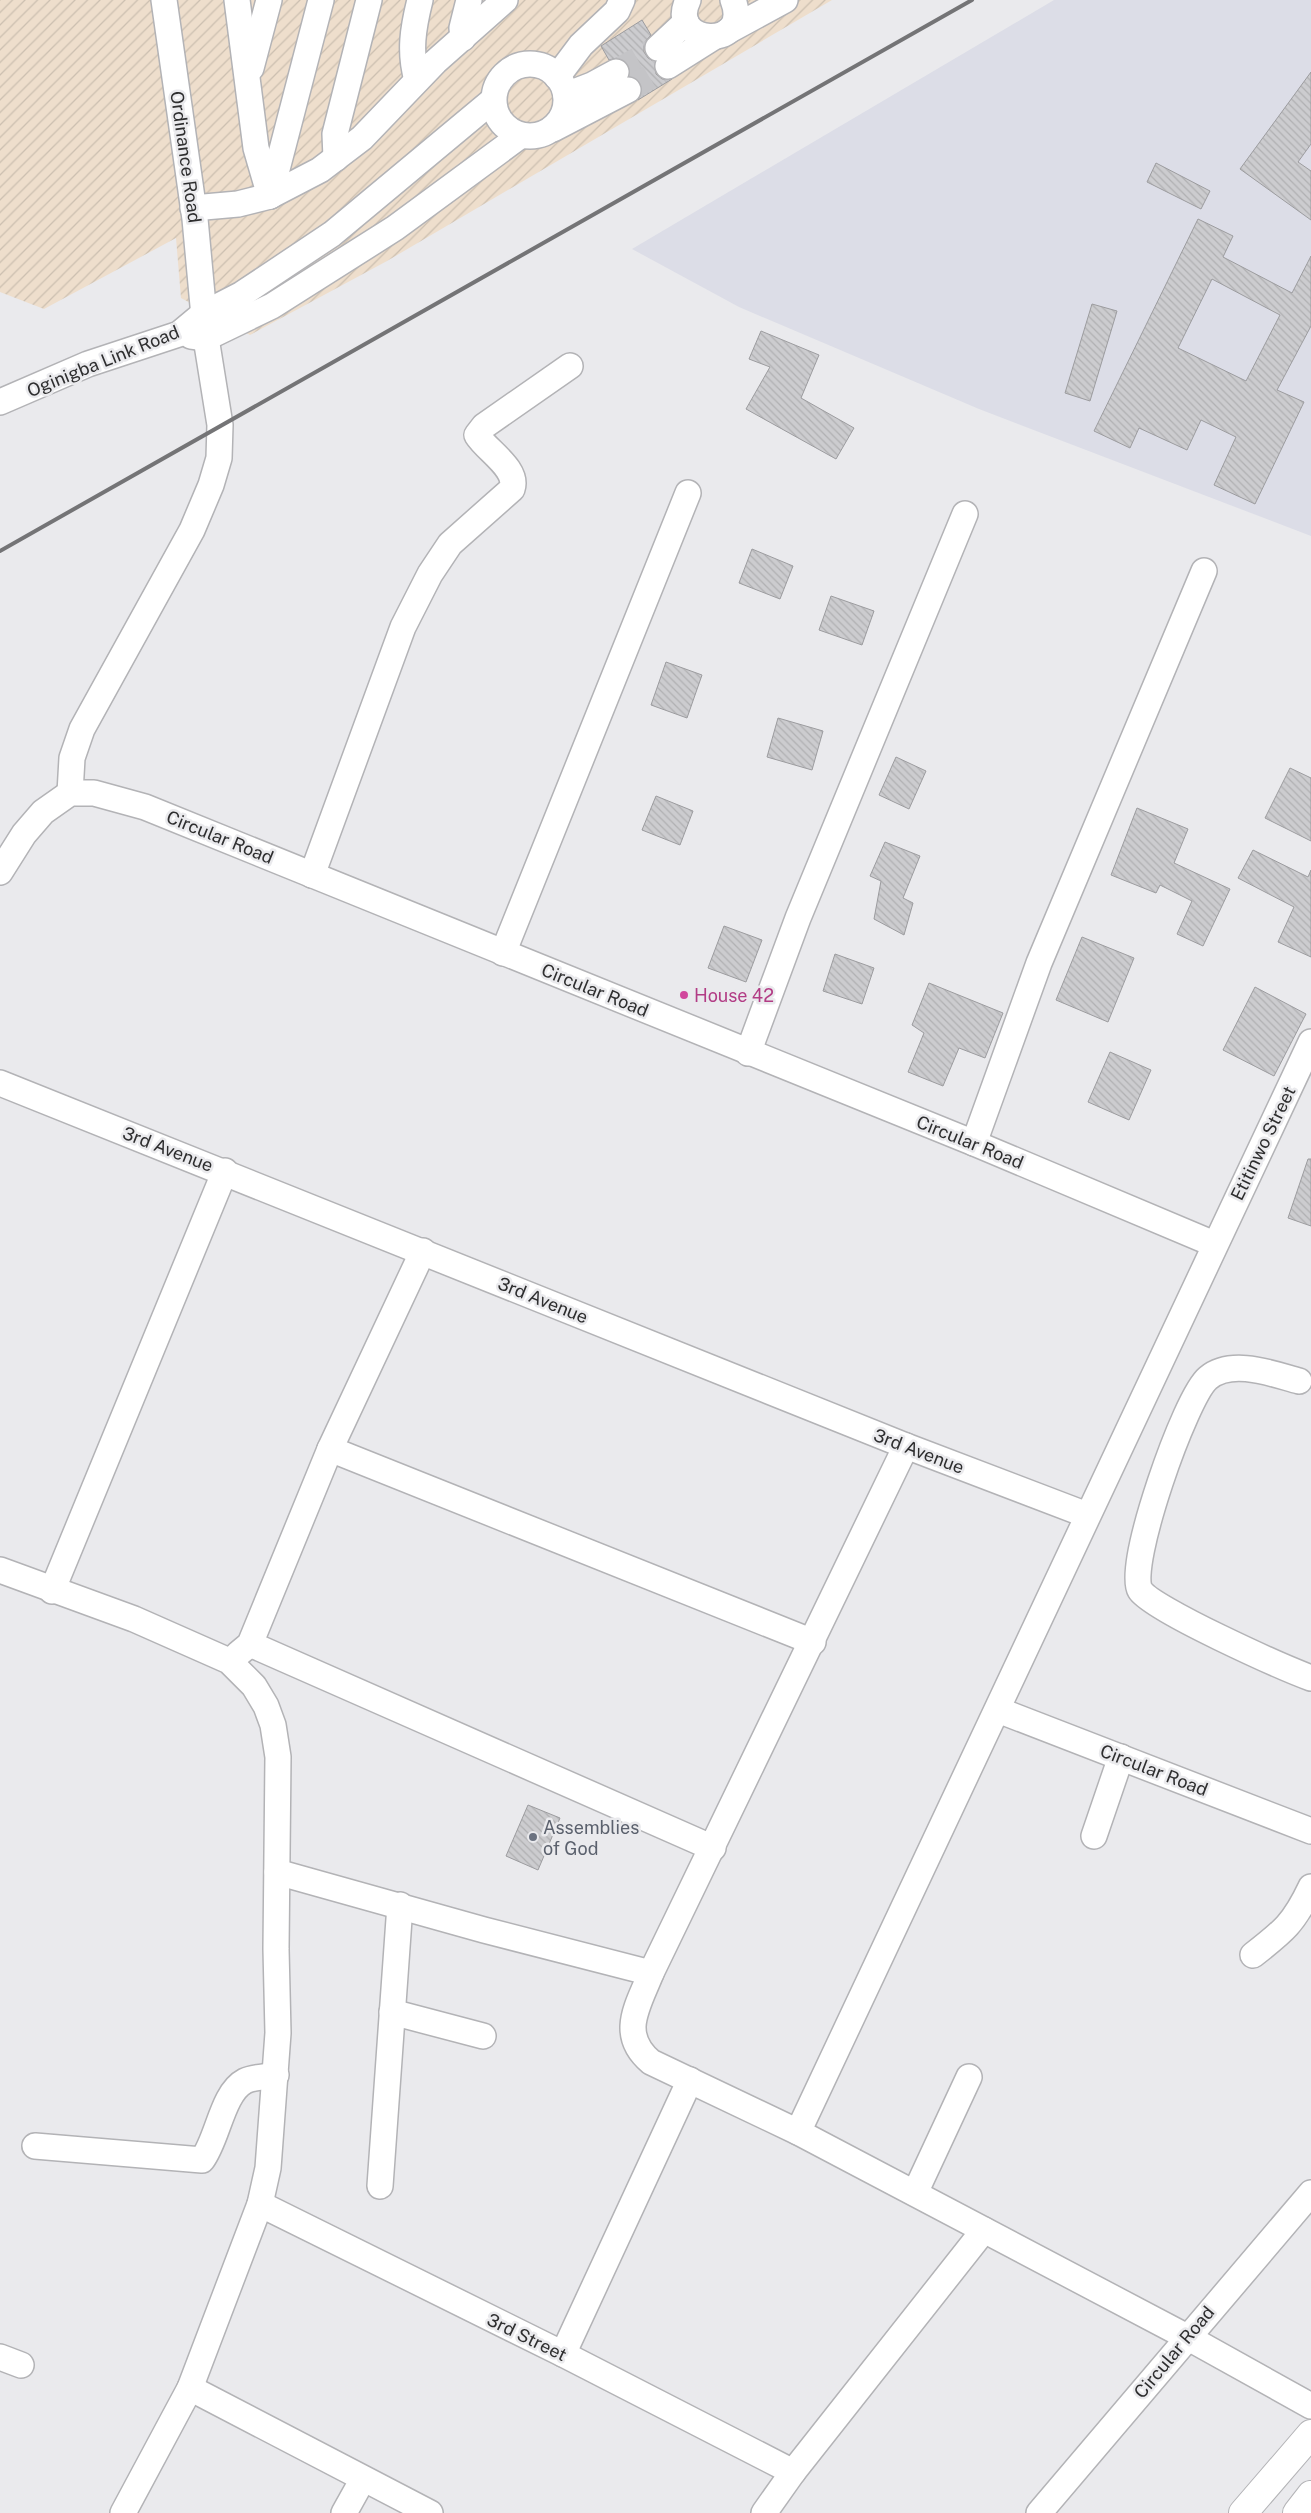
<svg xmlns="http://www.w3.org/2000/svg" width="1311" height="2513" viewBox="0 0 1311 2513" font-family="'Public Sans',sans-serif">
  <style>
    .built { fill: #dcdde7 }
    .industrial { fill: url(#industrial-furrows) }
    .building { fill: url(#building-back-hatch); stroke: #9c9c9f; fill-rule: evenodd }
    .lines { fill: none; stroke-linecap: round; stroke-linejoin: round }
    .minor-tunnel { stroke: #c4c4c7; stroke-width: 25; stroke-dasharray: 25 12; stroke-linecap: butt }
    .minor-casing { stroke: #b3b3b6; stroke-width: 28 }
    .major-casing { stroke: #b3b3b6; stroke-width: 30 }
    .minor { stroke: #fff; stroke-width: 25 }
    .major { stroke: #fff; stroke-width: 28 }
    .rail { stroke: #747476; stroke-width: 4 }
    .hotel-dot { fill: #d1479c; stroke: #eaeaed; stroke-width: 2 }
    .worship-dot { fill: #6b7280; stroke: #eaeaed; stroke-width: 2 }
    .labels { text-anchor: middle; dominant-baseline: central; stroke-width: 5; stroke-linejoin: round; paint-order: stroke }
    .street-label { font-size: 18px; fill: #2e2e2f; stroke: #eaeaed }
    .hotel-label { font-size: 18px; fill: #b23c85; stroke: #eaeaed; text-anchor: start }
    .worship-label { font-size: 18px; fill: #5b616d; stroke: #eaeaed; text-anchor: start }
  </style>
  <defs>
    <pattern id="industrial-furrows" width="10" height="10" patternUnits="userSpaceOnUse" patternTransform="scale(1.25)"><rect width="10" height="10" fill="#eedecc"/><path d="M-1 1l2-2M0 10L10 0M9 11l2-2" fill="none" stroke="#ccbfb0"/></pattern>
    <pattern id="building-back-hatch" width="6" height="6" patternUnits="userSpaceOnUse" patternTransform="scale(1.25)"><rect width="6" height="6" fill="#cccccf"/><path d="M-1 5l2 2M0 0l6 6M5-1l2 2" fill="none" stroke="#b0b0b2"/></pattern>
  </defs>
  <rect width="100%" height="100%" fill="#eaeaed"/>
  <path class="built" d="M1054 0H1311V536L979 409 739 307 632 249Z"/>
  <path class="industrial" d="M0 0H832L387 261 250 335 181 298 176 238 44 309 0 292Z"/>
  <g class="building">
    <path d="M642 20 651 35 644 43V52L648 58 655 62 656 74 662 79H672L638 100 642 91 641 84 636 78 629 76 628 65 617 58 609 60 601 46Z"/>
    <path d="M1311 72V144L1298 162 1311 171V220L1240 169Z"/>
    <path d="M1156 163 1210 191 1201 209 1147 182Z"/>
    <path d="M1198 219 1233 236 1223 257 1292 293 1311 256V326L1277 390 1304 402 1255 504 1214 485 1236 437 1201 420 1187 450 1139 428 1130 448 1094 431ZM1212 279 1280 315 1246 381 1178 348Z"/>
    <path d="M1092 304 1117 311 1090 401 1065 393Z"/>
    <path d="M761 331 819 355 801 398 854 428 836 459 746 409 770 367 749 359Z"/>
    <path d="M752 549 793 566 780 599 739 583Z"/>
    <path d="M831 596 874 611 862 645 819 630Z"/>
    <path d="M666 662 702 675 687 718 651 705Z"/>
    <path d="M778 718 823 731 812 770 767 757Z"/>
    <path d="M896 757 926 771 909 809 879 795Z"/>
    <path d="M1290 768 1311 778V841L1265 818Z"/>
    <path d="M656 796 693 811 680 845 642 830Z"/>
    <path d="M1137 808 1188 829 1174 863 1230 889 1203 946 1177 934 1192 901 1160 885 1156 893 1111 875Z"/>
    <path d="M885 842 920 856 903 898 913 903 904 935 874 919 881 881 870 876Z"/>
    <path d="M1253 850 1308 877 1311 870V957L1278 942 1294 907 1238 878Z"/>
    <path d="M724 926 762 940 746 982 708 968Z"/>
    <path d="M1082 937 1134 958 1108 1022 1056 1000Z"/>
    <path d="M835 954 874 968 862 1004 823 991Z"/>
    <path d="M929 983 1003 1013 985 1058 959 1048 943 1086 908 1072 924 1033 912 1025Z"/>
    <path d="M1255 987 1306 1014 1274 1076 1223 1050Z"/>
    <path d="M1110 1052 1151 1070 1129 1120 1088 1102Z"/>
    <path d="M1308 1159H1311V1226L1288 1218Z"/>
    <path d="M528 1805 560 1818 538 1870 506 1856Z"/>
  </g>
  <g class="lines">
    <g class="minor-tunnel">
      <path d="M616 72 658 48"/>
      <path d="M628 90 668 66"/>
    </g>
    <defs>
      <g id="minor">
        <path d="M237 0 256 148 270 196"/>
        <path d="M688 0C666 46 753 51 733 0"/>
        <path d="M728 31 785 0"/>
        <path d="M463 38 462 28 469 0"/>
        <path d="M658 48 686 22"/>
        <circle cx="530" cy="100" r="36"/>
        <path d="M668 66 714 37"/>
        <path d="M251 68 269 0"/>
        <path d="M557 77 581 45 617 11 622 0"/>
        <path d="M417 80C409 52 413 28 420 0"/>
        <path d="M566 95 592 85 616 72"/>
        <path d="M553 129 628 90"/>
        <path d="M336 158 335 134 369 0"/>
        <path d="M270 196 321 0"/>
        <path d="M193 208 238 204 270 196 320 170 362 138 435 62 505 0"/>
        <path d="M191 336 206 338 272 306 395 228 520 136"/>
        <path d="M0 402 88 364 179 334 203 314 242 294 332 234 493 100"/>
        <path d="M70 793 72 758 82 729 192 530 211 485 219 458 220 425 206 338 195 219 164 0"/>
        <path d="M0 872 24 834 43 812 70 793H94L145 807 974 1143 1214 1244"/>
        <path d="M312 875 403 627 430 574 450 544 512 489C519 469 487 451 477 435L484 426 570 366"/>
        <path d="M503 953 688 493"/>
        <path d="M748 1053 798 918 965 514"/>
        <path d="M0 1083 906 1446 1087 1515"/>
        <path d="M974 1143 1039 963 1204 571"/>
        <path d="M1299 1381C1273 1374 1232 1358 1208 1378 1185 1397 1126 1567 1140 1590 1151 1609 1284 1668 1311 1678"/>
        <path d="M906 1446 651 1973C638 2006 618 2034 651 2062L798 2132 1187 2337 1311 2406"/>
        <path d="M330 1449 813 1642"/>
        <path d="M0 1570 134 1619 229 1661 254 1686 266 1706 273 1725 278 1757 276 1949 278 2033 268 2168 260 2204 190 2388 123 2513"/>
        <path d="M52 1591 225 1171"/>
        <path d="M250 1644 713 1848"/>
        <path d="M238 1654 250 1644 330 1449 423 1251"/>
        <path d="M998 1710 1311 1831"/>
        <path d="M1094 1836 1121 1757"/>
        <path d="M277 1872 484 1930 651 1973"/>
        <path d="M1253 1955C1284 1931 1294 1923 1311 1887"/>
        <path d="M392 2012 483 2036"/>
        <path d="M798 2132 1311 1042"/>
        <path d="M35 2146 202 2160C218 2139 222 2093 245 2081 253 2077 266 2077 276 2075"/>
        <path d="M380 2186 400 1905"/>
        <path d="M915 2193 969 2077"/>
        <path d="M260 2204 563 2354 793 2472"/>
        <path d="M563 2354 690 2080"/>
        <path d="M0 2357 21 2365"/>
        <path d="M190 2388 430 2513"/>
        <path d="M344 2513 363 2479"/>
        <path d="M764 2513 793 2472 984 2230"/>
        <path d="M1039 2513 1311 2193"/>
      </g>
      <g id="major">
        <path d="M1243 2513 1311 2434"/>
        <path d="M1297 2513 1311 2495"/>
      </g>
    </defs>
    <use href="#minor" class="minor-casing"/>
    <use href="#major" class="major-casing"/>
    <use href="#minor" class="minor"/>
    <use href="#major" class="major"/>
    <path class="rail" d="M0 551 972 0"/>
  </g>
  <circle class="hotel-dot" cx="684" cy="995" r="5"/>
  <circle class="worship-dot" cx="533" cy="1837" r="5"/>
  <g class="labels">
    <g class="street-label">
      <text transform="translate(186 157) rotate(82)">Ordinance Road</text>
      <text transform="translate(103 361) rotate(-22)">Oginigba Link Road</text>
      <text transform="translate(220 837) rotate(22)">Circular Road</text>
      <text transform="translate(595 990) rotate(22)">Circular Road</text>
      <text transform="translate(970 1142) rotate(22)">Circular Road</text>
      <text transform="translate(1263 1143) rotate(-64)">Etitinwo Street</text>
      <text transform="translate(168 1149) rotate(21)">3rd Avenue</text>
      <text transform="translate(543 1300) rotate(22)">3rd Avenue</text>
      <text transform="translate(919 1451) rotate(21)">3rd Avenue</text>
      <text transform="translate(1154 1770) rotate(21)">Circular Road</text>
      <text transform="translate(527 2337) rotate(26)">3rd Street</text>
      <text transform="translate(1174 2352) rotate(-50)">Circular Road</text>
    </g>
    <g class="hotel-label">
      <text x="694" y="995">House 42</text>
    </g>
    <g class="worship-label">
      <text x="543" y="1827">Assemblies<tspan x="543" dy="21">of God</tspan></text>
    </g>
  </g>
</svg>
